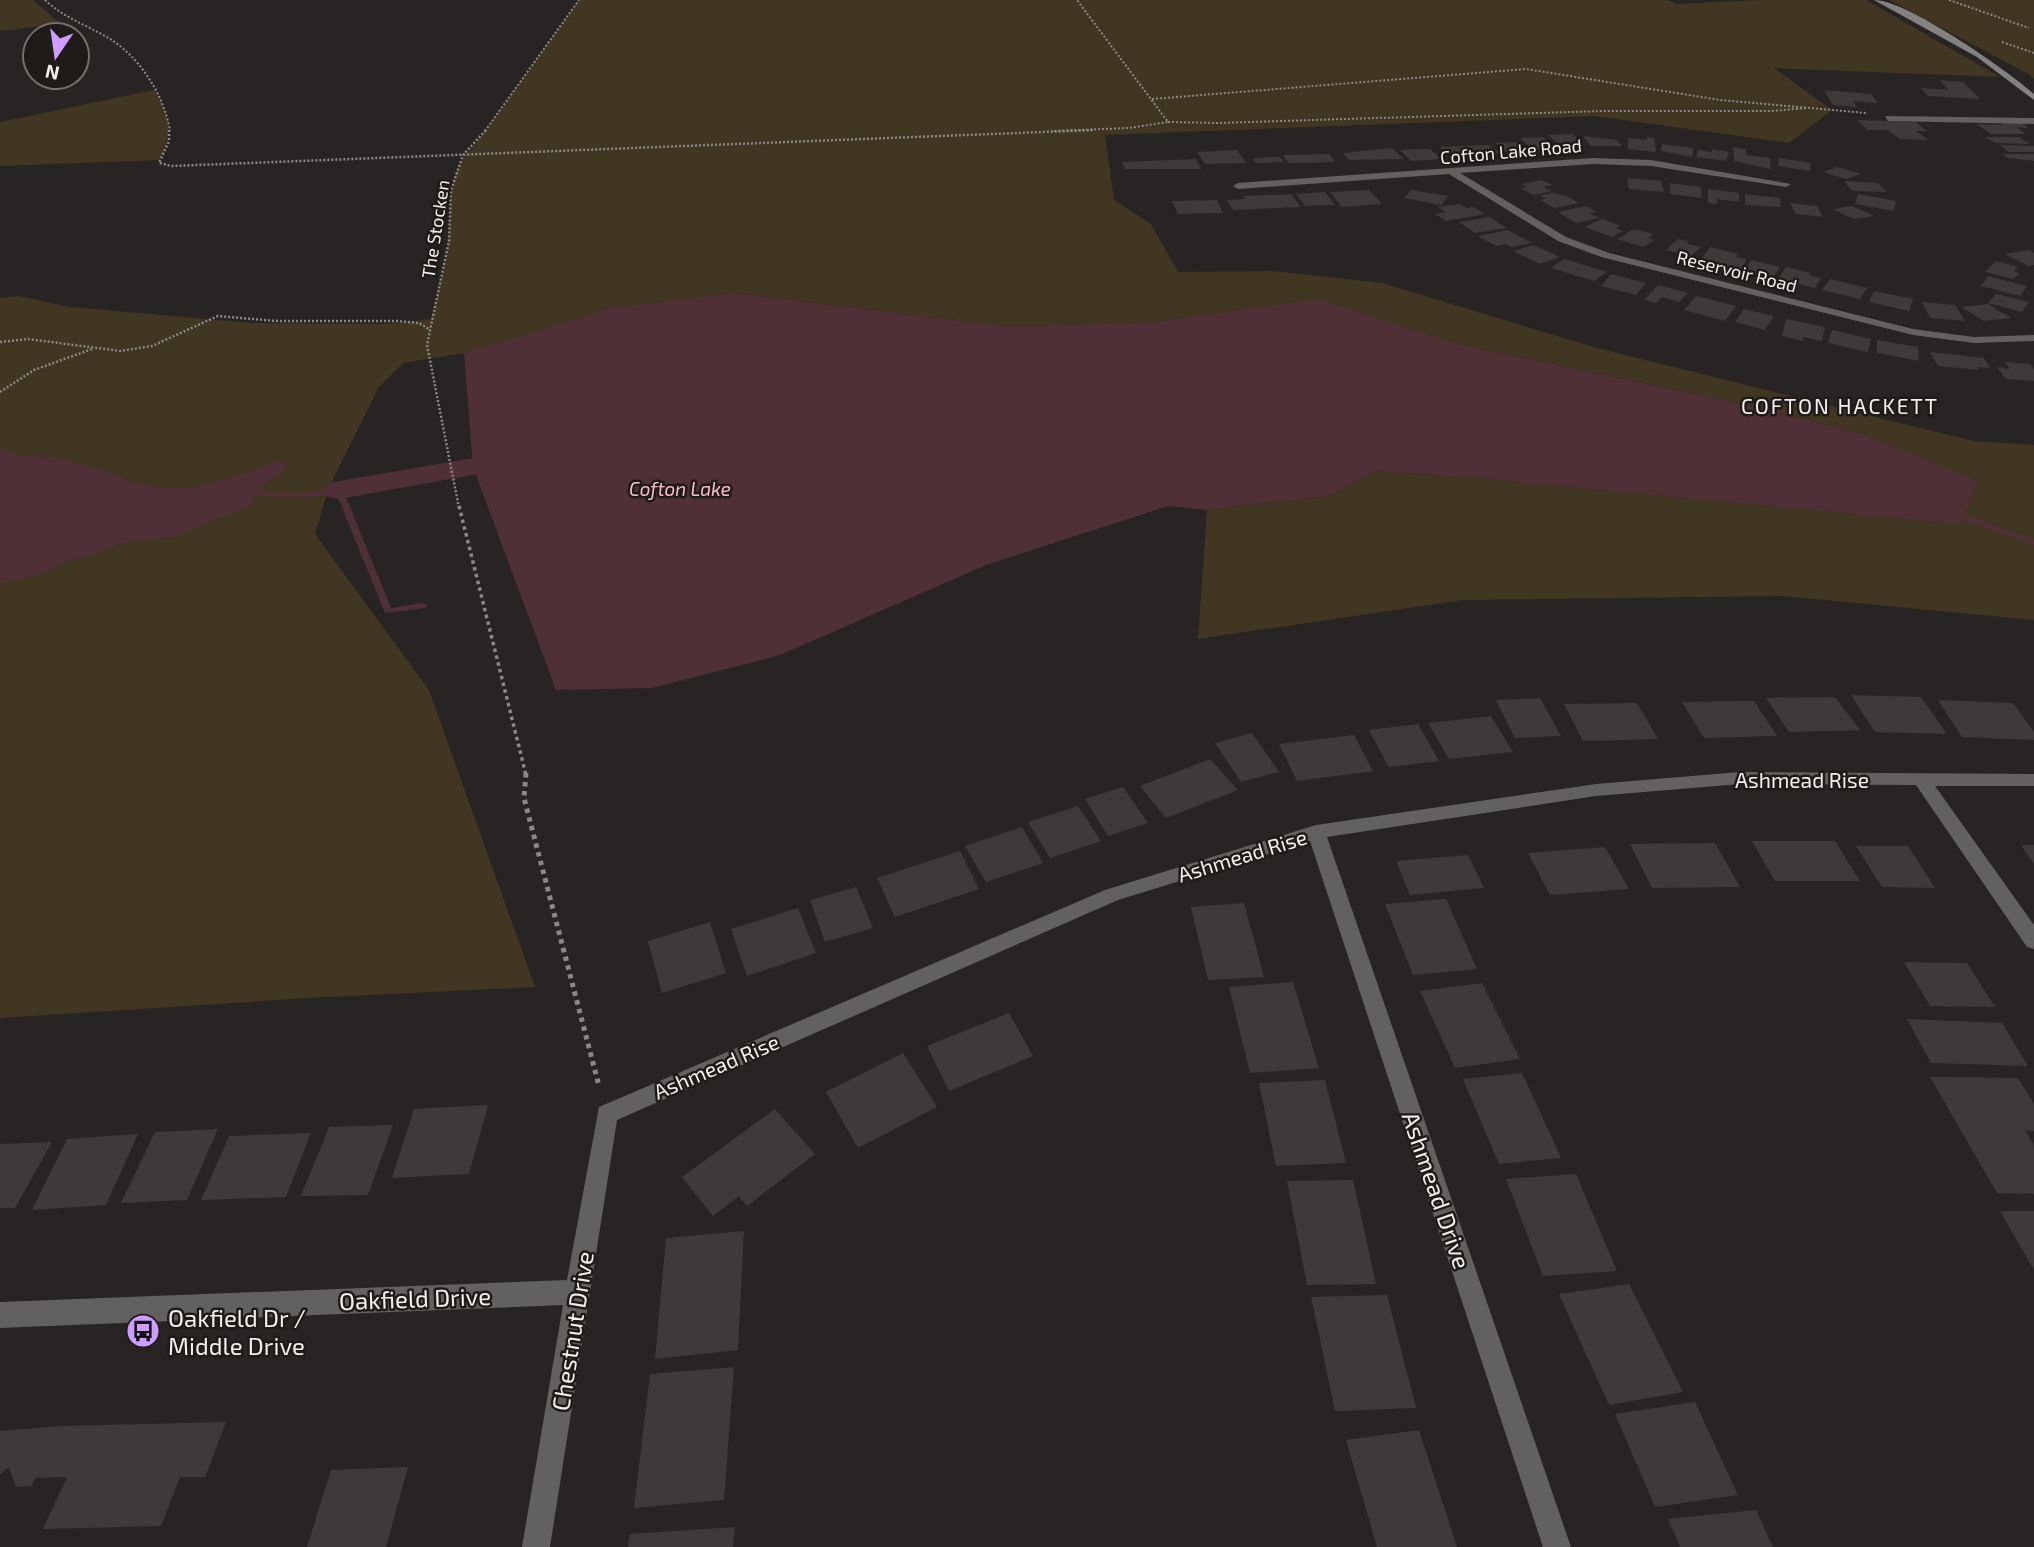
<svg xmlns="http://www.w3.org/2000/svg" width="2034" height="1547" viewBox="0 0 2034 1547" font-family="'Exo 2',sans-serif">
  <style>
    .green { fill: #413621 }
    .water { fill: #4e3036 }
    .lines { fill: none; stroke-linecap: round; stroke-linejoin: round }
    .stream { fill: #4e3036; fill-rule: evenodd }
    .canal { fill: #4e3036; fill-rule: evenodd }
    .building { fill: #3f3a3a }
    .path-far3 { stroke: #8b8887; stroke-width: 2; stroke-dasharray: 2 2; stroke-linecap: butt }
    .path-far2 { stroke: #8b8887; stroke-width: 2.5; stroke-dasharray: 2 2; stroke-linecap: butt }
    .path-far1 { stroke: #8b8887; stroke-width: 3.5; stroke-dasharray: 3.5 3.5; stroke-linecap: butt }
    .path { stroke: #8b8887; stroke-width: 5; stroke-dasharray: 4.5 4.5; stroke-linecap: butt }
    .lane { fill: #62615f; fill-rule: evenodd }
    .street { fill: #62615f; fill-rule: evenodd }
    .secondary { fill: #848280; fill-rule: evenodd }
    .labels { text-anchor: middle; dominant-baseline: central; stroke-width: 5; stroke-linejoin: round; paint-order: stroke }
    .far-street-label { font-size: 18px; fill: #f2efee; stroke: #1f1b19 }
    .far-water-label { font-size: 19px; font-style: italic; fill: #fbbcc9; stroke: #1f1b19 }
    .far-quarter-label { font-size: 21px; letter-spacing: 2px; fill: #f2efee; stroke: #1f1b19 }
    .street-label { font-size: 21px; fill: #f2efee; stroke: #1f1b19 }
    .near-street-label { font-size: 24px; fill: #f2efee; stroke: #1f1b19 }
    .near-poi-label { font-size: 24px; fill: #f2efee; stroke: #1f1b19; text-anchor: start }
  </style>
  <rect width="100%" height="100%" fill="#282423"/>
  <g class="green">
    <path d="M0 0H33L61 24 0 31Z"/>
    <path d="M579 0H1667L1676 4 1759 0H1866L2000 77 1774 68 1832 110 1789 143 1595 116 1105 135 1114 200 1151 224 1178 272 1273 271 1382 283 1597 348 1973 441 2034 445V620L1783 596 1463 600 1198 639 1207 510 1330 496 1375 471 1487 479 1978 482 1863 434 1725 400 1458 344 1319 300 1147 323 1005 326 734 293 464 353 403 363 379 387 329 487 315 534 429 690 535 987 308 998 0 1018V298L18 296 70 307 253 323 385 324 431 319C437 294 444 269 448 244 456 202 442 176 477 142Z"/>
    <path d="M1889 0H2034V79L2030 75Z"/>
    <path d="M154 90C172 117 172 132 160 160L0 166V122Z"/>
  </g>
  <g class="water">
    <path d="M734 293 1005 326 1147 323 1319 299 1458 344 1725 400 1863 434 1978 481 1960 524 1487 479 1375 471 1330 496 1207 510 1168 506 986 565 780 655 652 688 556 690 473 467 464 353 613 308Z"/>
    <path d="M0 447 15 455 52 457 113 473 129 482 161 488 197 487 252 471 275 461 288 464C278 485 257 479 252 505L174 537 121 543 85 558 69 560 46 573 0 584Z"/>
  </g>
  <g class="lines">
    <g class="stream">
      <path d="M339 488 343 490 391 608 422 603 425 604 427 606 425 608 385 613 336 493 307 497 254 496 250 494 254 492 307 493Z"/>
      <path d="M1963 514 2034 539V545L1960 519V515Z"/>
    </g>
    <path class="canal" d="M473 458 484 461 488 467 484 473 339 499 328 497 323 490 328 483 339 481Z"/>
  </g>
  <g class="building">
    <path d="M1940 80 1963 82 1980 99 1928 96 1921 88 1948 90Z"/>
    <path d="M1824 90 1871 94 1878 103 1853 101 1857 107 1833 105Z"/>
    <path d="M1857 120 1916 122 1927 131H1916L1928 140 1900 139 1888 130H1868Z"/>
    <path d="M2000 123H2022L2029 128 2016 127 2026 134H1991L1977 124 2003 125Z"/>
    <path d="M1572 134 1584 144 1560 145 1548 135Z"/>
    <path d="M1583 136 1617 140 1622 146H1591Z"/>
    <path d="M1543 137 1557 149 1533 150 1520 138Z"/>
    <path d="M1647 137 1654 138 1656 152 1628 149V138L1647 140Z"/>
    <path d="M1985 137H2019L2030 144 1995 143Z"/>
    <path d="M1517 142 1528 151 1506 152 1495 143Z"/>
    <path d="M1662 144 1693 148 1692 157 1661 151Z"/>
    <path d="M1488 145 1501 153 1472 156 1461 148 1470 156 1452 157 1439 147Z"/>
    <path d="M1999 145 2034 146V152H2009Z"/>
    <path d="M1733 147 1746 149V155L1770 158 1771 169 1734 161Z"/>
    <path d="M1392 148 1404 159 1349 160 1343 153Z"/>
    <path d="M1430 149 1441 159 1411 161 1400 150Z"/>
    <path d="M1712 149 1729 152 1726 161 1696 157 1698 150 1712 152Z"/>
    <path d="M1237 150 1246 163 1205 164 1197 152Z"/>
    <path d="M1329 154 1335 162 1288 163 1283 155Z"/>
    <path d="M2002 154H2034V161L2008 158Z"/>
    <path d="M1280 157 1284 162 1256 163 1253 158Z"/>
    <path d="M1779 158 1811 163 1810 171 1778 166Z"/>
    <path d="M1196 159 1201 169H1125L1122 162Z"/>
    <path d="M1837 167 1861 174 1846 179 1823 172Z"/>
    <path d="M1627 178 1661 181 1664 192 1629 189Z"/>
    <path d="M1541 180 1553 185 1543 187 1552 191 1534 195 1520 188 1527 187 1521 184Z"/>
    <path d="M1844 181 1878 183 1887 192 1852 191Z"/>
    <path d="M1670 183 1701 187 1702 198 1670 194Z"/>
    <path d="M1708 189 1739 193V202L1717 199V204L1708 203Z"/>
    <path d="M1369 190 1382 204 1342 207 1330 192Z"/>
    <path d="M1411 190 1448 196 1442 205 1404 198Z"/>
    <path d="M1325 192 1335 205 1305 206 1296 194Z"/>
    <path d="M1554 193 1566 196 1579 203 1554 208 1540 200 1546 199 1540 195Z"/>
    <path d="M1291 194 1301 207 1233 210 1227 200 1245 199 1243 196Z"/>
    <path d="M1745 194 1780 198 1781 207 1745 205Z"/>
    <path d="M1858 194 1896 201 1894 211 1855 204Z"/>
    <path d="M1217 200 1223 213 1178 214 1172 201Z"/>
    <path d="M1790 203 1817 206 1823 217 1796 214Z"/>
    <path d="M1459 204 1467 208 1473 207 1485 214 1446 221 1435 214 1446 212 1438 207Z"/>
    <path d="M1586 206 1597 212 1589 213 1599 218 1576 223 1558 212Z"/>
    <path d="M1852 206 1874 216 1854 219 1832 209Z"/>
    <path d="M1489 217 1507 228 1475 233 1459 222Z"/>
    <path d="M1602 219 1621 226 1615 228 1623 231 1612 237 1585 227Z"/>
    <path d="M1634 229 1653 234 1648 238 1655 240 1643 247 1617 239Z"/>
    <path d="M1508 230 1532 243 1511 247 1506 244 1496 246 1478 236Z"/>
    <path d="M1678 239 1689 241 1687 244 1701 247 1691 256 1666 250Z"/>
    <path d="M1534 245 1560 257 1539 264 1513 251Z"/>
    <path d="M1710 247 1738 254 1735 257 1747 259 1741 270 1700 261Z"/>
    <path d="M2029 250 2034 253V265L2029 266 2004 254Z"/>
    <path d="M1564 259 1607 272 1594 281 1551 268Z"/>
    <path d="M1751 260 1780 267 1773 278 1744 271Z"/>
    <path d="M1996 261 2018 267 2013 272 2020 273 2013 279 1985 272Z"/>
    <path d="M1786 267 1811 273 1809 275 1821 278 1815 288 1778 279Z"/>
    <path d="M1611 274 1646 283 1636 295 1601 286Z"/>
    <path d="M1988 276 2027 286 2020 296 1981 286Z"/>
    <path d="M1830 279 1867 288 1860 299 1822 290Z"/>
    <path d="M1658 285 1688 293 1679 302 1662 297 1656 303 1644 300Z"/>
    <path d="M1874 291 1913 299 1909 311 1869 302Z"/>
    <path d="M1996 294 2029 302 2022 312 1988 303Z"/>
    <path d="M1696 296 1736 306 1725 321 1684 310Z"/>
    <path d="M1922 302 1955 305 1965 321 1930 318Z"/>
    <path d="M1988 304 2011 318 1984 321 1961 307Z"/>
    <path d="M1744 309 1774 316 1765 330 1735 322Z"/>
    <path d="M1786 319 1825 327 1822 341 1803 337V341L1782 336Z"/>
    <path d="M1832 330 1871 339 1868 352 1828 343Z"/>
    <path d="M1877 340 1918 347 1919 361 1877 353Z"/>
    <path d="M1930 352 1984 358 1990 368 1977 367 1979 370 1938 366Z"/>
    <path d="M2005 362 2030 364 2034 369V381L2006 379 1997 367 2010 369Z"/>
    <path d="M1851 695 1921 697 1947 734 1875 732Z"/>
    <path d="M1835 697 1860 730 1789 732 1766 698Z"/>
    <path d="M1540 698 1561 736 1515 738 1496 700Z"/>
    <path d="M1938 700 2013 703 2034 732V740L1962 737Z"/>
    <path d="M1754 701 1777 736 1704 738 1682 702Z"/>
    <path d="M1637 703 1658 739 1583 741 1564 704Z"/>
    <path d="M1491 716 1513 752 1449 759 1428 723Z"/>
    <path d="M1418 724 1439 761 1389 767 1369 730Z"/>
    <path d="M1252 733 1279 772 1241 782 1215 743Z"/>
    <path d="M1354 735 1373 771 1297 781 1279 744Z"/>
    <path d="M1210 759 1238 790 1166 818 1140 786Z"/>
    <path d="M1123 787 1148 823 1108 836 1085 799Z"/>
    <path d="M1078 806 1101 841 1050 858 1028 822Z"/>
    <path d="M1022 827 1043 863 986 882 965 846Z"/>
    <path d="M1752 841H1835L1860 881H1775Z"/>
    <path d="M1715 843 1740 887 1652 888 1630 844Z"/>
    <path d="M2021 845H2034V864Z"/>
    <path d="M1856 846H1908L1935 888 1882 887Z"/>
    <path d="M1605 847 1629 889 1550 895 1528 853Z"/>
    <path d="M960 851 979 889 895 917 877 878Z"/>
    <path d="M1468 855 1484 888 1410 895 1396 861Z"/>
    <path d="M856 887 873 928 825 942 810 900Z"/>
    <path d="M1446 899 1477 969 1413 975 1385 904Z"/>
    <path d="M1244 903 1264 977 1208 980 1191 907Z"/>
    <path d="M798 908 816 953 747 976 731 929Z"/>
    <path d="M710 922 726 973 662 993 648 941Z"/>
    <path d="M1904 962 1967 963 1995 1007 1930 1006Z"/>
    <path d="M1293 982 1319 1068 1250 1073 1229 987Z"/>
    <path d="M1482 983 1520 1059 1455 1068 1420 991Z"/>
    <path d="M1009 1013 1033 1056 949 1091 927 1046Z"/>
    <path d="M1907 1019 2002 1023 2028 1066 1931 1063Z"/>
    <path d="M903 1053 937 1107 858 1148 826 1092Z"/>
    <path d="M1522 1073 1561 1158 1499 1164 1463 1079Z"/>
    <path d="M1930 1077 2018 1078 2034 1104V1131L2025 1130 2034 1145V1194L1997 1193Z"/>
    <path d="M1325 1080 1346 1163 1276 1166 1259 1083Z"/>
    <path d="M488 1105 469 1174 392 1178 414 1109Z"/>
    <path d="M775 1109 815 1154 747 1206 739 1196 713 1216 682 1177Z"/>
    <path d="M393 1125 368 1195 301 1196 329 1127Z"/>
    <path d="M218 1129 187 1200 121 1203 155 1132Z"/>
    <path d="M311 1133 286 1197 201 1200 229 1136Z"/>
    <path d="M138 1134 106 1205 32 1210 67 1139Z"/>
    <path d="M52 1142 15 1208H0V1144Z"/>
    <path d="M1576 1174 1617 1271 1543 1276 1506 1179Z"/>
    <path d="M1353 1180 1376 1284 1307 1285 1287 1181Z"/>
    <path d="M2000 1211H2034V1270Z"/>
    <path d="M744 1231 738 1350 655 1359 666 1238Z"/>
    <path d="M1629 1284 1683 1392 1609 1405 1559 1294Z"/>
    <path d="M1387 1295 1416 1408 1335 1411 1311 1297Z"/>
    <path d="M734 1367 724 1500 634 1508 650 1374Z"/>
    <path d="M1695 1402 1738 1495 1655 1507 1615 1414Z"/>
    <path d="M226 1422 205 1477H180L161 1526 43 1529 67 1477 36 1478 31 1486 16 1487 9 1467 0 1474V1431L61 1426Z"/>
    <path d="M1419 1430 1457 1547H1377L1346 1440Z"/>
    <path d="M408 1467 386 1547H307L331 1470Z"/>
    <path d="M1756 1510 1773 1547H1680L1668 1519Z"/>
    <path d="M735 1527 733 1547H628L630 1534Z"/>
  </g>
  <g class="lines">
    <g class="path-far3">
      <path d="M45 0C63 17 84 24 105 36 138 54 164 94 170 131"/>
      <path d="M1949 0 2029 28"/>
      <path d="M2002 42 2034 53"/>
      <path d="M1152 99 1526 69 1720 100 1866 113"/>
      <path d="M1168 122 1217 123 1603 111H1772L1806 108"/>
      <path d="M485 131 579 0"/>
      <path d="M1054 131 1129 128 1168 122 1077 0"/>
    </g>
    <g class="path-far2">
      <path d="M169 130V141L159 163 172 166 1094 130"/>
      <path d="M0 342 28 339 120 351 152 346 218 316 276 321H398L419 323 429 329"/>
      <path d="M0 392 34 370 92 349"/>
      <path d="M459 508 427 345 449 241 451 190 463 155 486 130"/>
    </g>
    <path class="path-far1" d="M459 506 526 775"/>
    <path class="path" d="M526 773 524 798 599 1086"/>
    <path class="lane" d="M1885 116 2034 118V124L1888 121Z"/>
    <g class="street">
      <path d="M1593 158 1651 160 1791 184 1786 187 1651 166 1593 164 1460 173 1566 237 1609 253 1913 329 1974 337 2034 335V341L1974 343 1913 335 1601 257 1558 241 1449 174 1238 189 1233 186 1238 183Z"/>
      <path d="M1740 772 2034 774V786H1935L2034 925V949L2027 947 1916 785 1740 784 1596 796 1327 837 1571 1547H1543L1310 841 1118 900 617 1120 550 1547H522L563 1305 0 1328V1302L567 1280 599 1107 1105 890 1316 825 1596 784Z"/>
    </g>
    <path class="secondary" d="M1874 0C1907 0 2007 70 2034 94V100L1977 57Z"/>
  </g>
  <defs>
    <symbol id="bus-disc" viewBox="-11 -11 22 22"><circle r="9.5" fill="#cf9dff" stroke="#1f1b19"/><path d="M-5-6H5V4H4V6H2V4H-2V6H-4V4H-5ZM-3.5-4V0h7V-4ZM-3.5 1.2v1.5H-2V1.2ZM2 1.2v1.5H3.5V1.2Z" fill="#111"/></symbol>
  </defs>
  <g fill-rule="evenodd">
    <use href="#bus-disc" x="124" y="1312" width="38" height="38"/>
  </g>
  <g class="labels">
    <g class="far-street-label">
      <text transform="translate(1511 151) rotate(-5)">Cofton Lake Road</text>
      <text transform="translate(435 229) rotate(-81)">The Stocken</text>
      <text transform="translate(1737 271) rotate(14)">Reservoir Road</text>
    </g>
    <g class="far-water-label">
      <text x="680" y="488">Cofton Lake</text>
    </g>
    <g class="far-quarter-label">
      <text x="1840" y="405">COFTON HACKETT</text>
    </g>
    <g class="street-label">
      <text x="1802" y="779">Ashmead Rise</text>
      <text transform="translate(1242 855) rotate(-17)">Ashmead Rise</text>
      <text transform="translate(716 1066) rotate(-23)">Ashmead Rise</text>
    </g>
    <g class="near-street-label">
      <text transform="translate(1437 1190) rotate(71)">Ashmead Drive</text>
      <text transform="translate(415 1298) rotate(-2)">Oakfield Drive</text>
      <text transform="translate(572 1331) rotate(-81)">Chestnut Drive</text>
    </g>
    <g class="near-poi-label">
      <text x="168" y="1317">Oakfield Dr /<tspan x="168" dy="28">Middle Drive</tspan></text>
    </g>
  </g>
  <g transform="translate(56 56) rotate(193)"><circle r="33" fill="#1f1b19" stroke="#73706e" stroke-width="2"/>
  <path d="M0-5L12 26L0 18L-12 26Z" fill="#cf9dff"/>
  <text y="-10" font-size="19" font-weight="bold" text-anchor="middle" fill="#f2efee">N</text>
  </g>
</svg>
